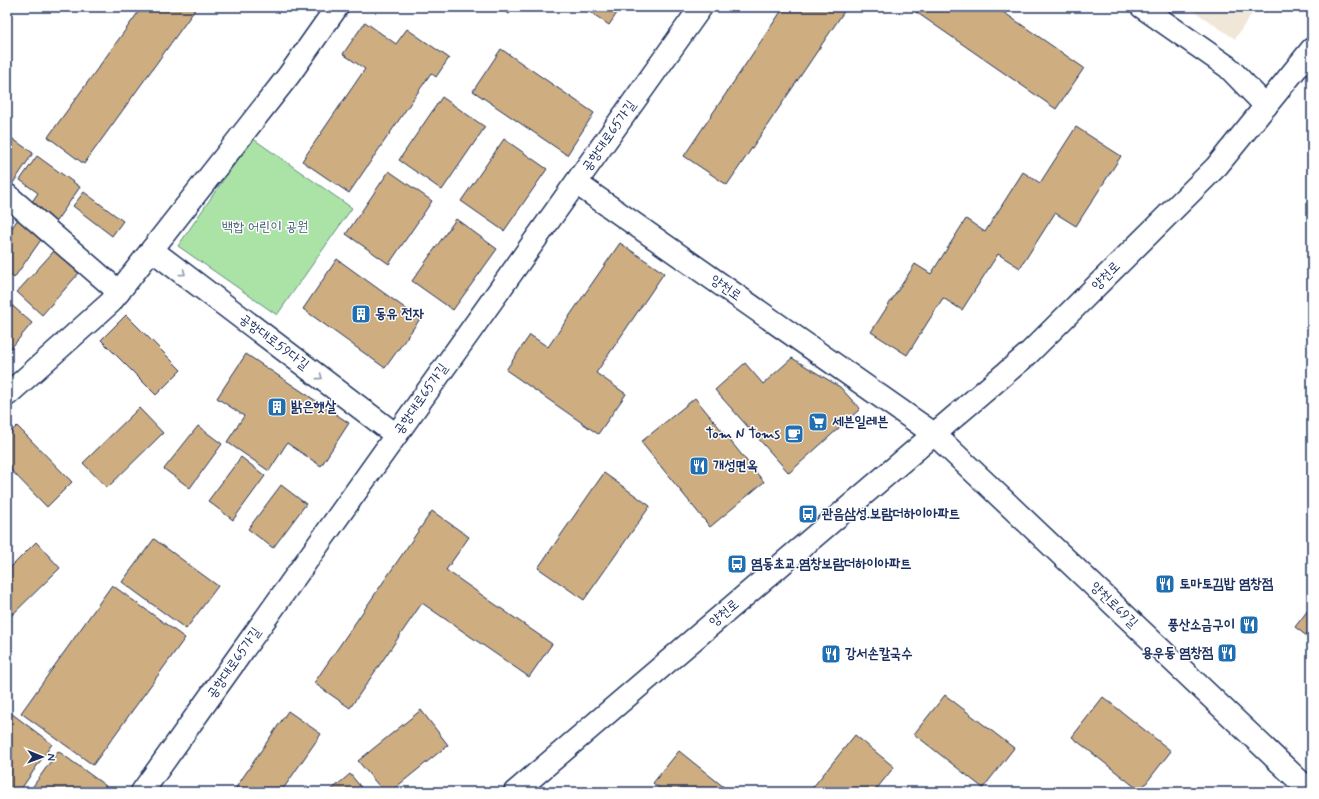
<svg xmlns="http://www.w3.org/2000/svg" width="1319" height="799" viewBox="0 0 1319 799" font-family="Mynerve,'Poor Story',sans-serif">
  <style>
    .built { fill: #f0e7d9 }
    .green { fill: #abe3a6; stroke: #638982 }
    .building { fill: #ceae81; stroke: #1b2f5e }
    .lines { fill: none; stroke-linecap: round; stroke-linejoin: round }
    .minor-casing { stroke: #1b2f5e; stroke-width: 25 }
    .major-casing { stroke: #1b2f5e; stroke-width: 25 }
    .path { stroke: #1b2f5e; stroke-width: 2.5; stroke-dasharray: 1 3; stroke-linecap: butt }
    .minor { stroke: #fff; stroke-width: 22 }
    .major { stroke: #fff; stroke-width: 22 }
    .oneway { stroke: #8d97ae }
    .labels { text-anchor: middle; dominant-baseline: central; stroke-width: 3; stroke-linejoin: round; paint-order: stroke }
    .street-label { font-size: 14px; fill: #1b2f5e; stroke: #fff }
    .park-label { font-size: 14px; fill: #3f5c70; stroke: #fff }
    .poi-label { font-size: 14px; font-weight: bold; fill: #1b2f5e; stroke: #fff; text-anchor: start }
  </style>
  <rect width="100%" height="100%" fill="#fff"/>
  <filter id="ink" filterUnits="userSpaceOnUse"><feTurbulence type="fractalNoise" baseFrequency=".025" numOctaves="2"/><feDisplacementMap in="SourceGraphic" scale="8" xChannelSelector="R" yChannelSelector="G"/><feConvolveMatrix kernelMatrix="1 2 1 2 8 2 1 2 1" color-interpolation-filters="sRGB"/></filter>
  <g filter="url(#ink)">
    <path class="built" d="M1188 7H1256L1235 39Z"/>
    <path class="green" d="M252 138 352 208 277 315 178 246Z"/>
    <g class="building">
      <path d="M142 7H197L84 164 48 137Z"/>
      <path d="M499 7H514L509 14Z"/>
      <path d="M583 7H621L609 25Z"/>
      <path d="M784 7H847L727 185 684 156Z"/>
      <path d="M920 7H996L1084 68 1056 109 916 12Z"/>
      <path d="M365 22 396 44 407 29 449 58 436 77 431 73 349 193 302 161 365 69 343 54Z"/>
      <path d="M501 49 594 113 567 155 473 91Z"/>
      <path d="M442 97 485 127 442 190 399 160Z"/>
      <path d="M1076 127 1121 156 1076 226 1055 213 1020 268 998 254 962 310 943 298 907 355 871 332 915 264 931 274 966 219 985 232 1023 172 1040 183Z"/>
      <path d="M7 135 33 153 11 186 7 183Z"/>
      <path d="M504 139 547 169 504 231 461 201Z"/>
      <path d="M37 156 80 187 52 227 27 209 38 193 20 180Z"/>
      <path d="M389 171 432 201 389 264 346 234Z"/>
      <path d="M84 192 123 221 112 236 73 206Z"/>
      <path d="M18 219 43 237 14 278 7 272V235Z"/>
      <path d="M456 219 497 249 453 310 412 281Z"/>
      <path d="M620 243 664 273 596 373 626 394 598 434 506 370 530 335 548 347Z"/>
      <path d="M54 251 79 273 42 315 17 292Z"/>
      <path d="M337 259 420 319 385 368 303 309Z"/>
      <path d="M7 301 32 323 7 353Z"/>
      <path d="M126 315 181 370 156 395 101 340Z"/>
      <path d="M246 354 349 423 321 466 287 443 269 471 227 442 244 416 217 398Z"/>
      <path d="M792 358 840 387 860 409 789 473 715 390 745 363 763 384Z"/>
      <path d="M695 398 764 482 710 527 641 442Z"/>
      <path d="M139 408 163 433 107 488 83 463Z"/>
      <path d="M17 426 72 482 47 507 7 466V436Z"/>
      <path d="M198 426 222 444 190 488 164 469Z"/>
      <path d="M241 457 265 476 233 520 208 501Z"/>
      <path d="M604 473 650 506 584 600 538 568Z"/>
      <path d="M281 485 306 504 273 548 248 529Z"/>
      <path d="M432 511 469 537 446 570 552 644 529 677 422 603 350 708 314 683Z"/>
      <path d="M154 539 218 586 186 629 122 582Z"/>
      <path d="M36 542 60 568 7 620V571Z"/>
      <path d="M112 585 185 638 93 765 21 713Z"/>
      <path d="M1312 605V640L1295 627Z"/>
      <path d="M945 695 1014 748 983 788 914 734Z"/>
      <path d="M1103 697 1171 751 1140 791 1072 737Z"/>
      <path d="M7 710 52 744 19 792H7Z"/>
      <path d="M421 710 448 745 390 792H384L358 761Z"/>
      <path d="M288 711 321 734 281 792H233Z"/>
      <path d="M855 735 894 767 874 792H809Z"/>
      <path d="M58 751 106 786 102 792H29Z"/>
      <path d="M679 751 730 792H664L653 783Z"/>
      <path d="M350 774 365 792H329Z"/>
    </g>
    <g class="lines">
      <defs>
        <g id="minor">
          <path d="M1142 7 1228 67 1266 106"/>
          <path d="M576 183 934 434 1311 792"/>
          <path d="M7 195 119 292"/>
          <path d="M152 250 396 435"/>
          <path d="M7 395 110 303 289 75 337 7"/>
          <path d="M142 792 701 7"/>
        </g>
        <path id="major" d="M515 792 1028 354 1217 166 1312 49"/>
      </defs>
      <use href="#minor" class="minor-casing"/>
      <use href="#major" class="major-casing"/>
      <path class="path" d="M300 7 305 10"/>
      <use href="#minor" class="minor"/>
      <use href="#major" class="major"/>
    </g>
    <defs><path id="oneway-chevron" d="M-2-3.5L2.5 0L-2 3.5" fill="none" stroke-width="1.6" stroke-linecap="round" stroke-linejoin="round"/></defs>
    <g class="oneway">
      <use href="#oneway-chevron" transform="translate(183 273) rotate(37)"/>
      <use href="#oneway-chevron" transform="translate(320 377) rotate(37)"/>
    </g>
  </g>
  <defs>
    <symbol id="building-square" viewBox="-11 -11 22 22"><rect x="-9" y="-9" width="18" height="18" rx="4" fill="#1f6fb2" stroke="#fff"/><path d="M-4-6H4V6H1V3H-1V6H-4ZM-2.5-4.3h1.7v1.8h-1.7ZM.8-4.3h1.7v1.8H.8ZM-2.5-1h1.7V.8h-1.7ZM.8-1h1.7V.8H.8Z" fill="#fff"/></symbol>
    <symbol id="supermarket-square" viewBox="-11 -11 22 22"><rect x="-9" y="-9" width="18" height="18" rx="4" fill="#1f6fb2" stroke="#fff"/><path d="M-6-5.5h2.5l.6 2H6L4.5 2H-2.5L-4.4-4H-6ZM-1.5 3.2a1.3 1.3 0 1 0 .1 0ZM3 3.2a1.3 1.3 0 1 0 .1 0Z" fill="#fff"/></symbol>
    <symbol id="cafe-square" viewBox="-11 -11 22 22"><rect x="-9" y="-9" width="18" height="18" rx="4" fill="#1f6fb2" stroke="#fff"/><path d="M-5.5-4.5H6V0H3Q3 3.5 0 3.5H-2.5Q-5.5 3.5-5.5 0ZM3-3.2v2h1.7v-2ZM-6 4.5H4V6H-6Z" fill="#fff"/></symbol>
    <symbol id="restaurant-square" viewBox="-11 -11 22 22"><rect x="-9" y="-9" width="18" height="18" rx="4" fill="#1f6fb2" stroke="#fff"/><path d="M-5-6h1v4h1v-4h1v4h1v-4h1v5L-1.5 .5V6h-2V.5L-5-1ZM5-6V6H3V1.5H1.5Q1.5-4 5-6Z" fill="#fff"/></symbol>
    <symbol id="bus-square" viewBox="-11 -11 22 22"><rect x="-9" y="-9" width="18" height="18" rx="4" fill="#1f6fb2" stroke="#fff"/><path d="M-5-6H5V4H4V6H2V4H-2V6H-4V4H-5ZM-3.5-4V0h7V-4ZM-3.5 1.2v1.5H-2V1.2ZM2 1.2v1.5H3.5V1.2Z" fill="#fff"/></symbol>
  </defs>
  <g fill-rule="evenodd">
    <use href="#building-square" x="350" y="303" width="22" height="22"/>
    <use href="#building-square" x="266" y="396" width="22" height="22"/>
    <use href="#supermarket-square" x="807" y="411" width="22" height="22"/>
    <use href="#cafe-square" x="783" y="423" width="22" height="22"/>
    <use href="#restaurant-square" x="688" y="455" width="22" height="22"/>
    <use href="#bus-square" x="797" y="503" width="22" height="22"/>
    <use href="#bus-square" x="726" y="553" width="22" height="22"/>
    <use href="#restaurant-square" x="1154" y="573" width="22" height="22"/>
    <use href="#restaurant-square" x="1238" y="614" width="22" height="22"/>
    <use href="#restaurant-square" x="1216" y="642" width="22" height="22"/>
    <use href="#restaurant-square" x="820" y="643" width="22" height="22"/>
  </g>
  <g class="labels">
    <g class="street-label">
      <text transform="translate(609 136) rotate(-55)">공항대로65가길</text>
      <text transform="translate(1106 276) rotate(-45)">양천로</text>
      <text transform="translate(726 288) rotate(35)">양천로</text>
      <text transform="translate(274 342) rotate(37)">공항대로59다길</text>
      <text transform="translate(421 399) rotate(-55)">공항대로65가길</text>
      <text transform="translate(1114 605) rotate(44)">양천로69길</text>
      <text transform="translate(724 613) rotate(-40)">양천로</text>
      <text transform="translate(234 663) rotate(-55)">공항대로65가길</text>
    </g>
    <g class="park-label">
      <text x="265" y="227">백합 어린이 공원</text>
    </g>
    <g class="poi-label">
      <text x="375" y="314">동유 전자</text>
      <text x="291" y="407">밝은햇살</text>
      <text x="832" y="422">세븐일레븐</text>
      <text x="780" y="434" text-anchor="end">Tom N Toms</text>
      <text x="713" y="466">개성면옥</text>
      <text x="822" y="514">관음삼성.보람더하이아파트</text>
      <text x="751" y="564">염동초교.염창보람더하이아파트</text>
      <text x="1179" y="584">토마토김밥 염창점</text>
      <text x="1235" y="625" text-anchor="end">풍산소금구이</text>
      <text x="1213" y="653" text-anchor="end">용우동 염창점</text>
      <text x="845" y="654">강서손칼국수</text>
    </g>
  </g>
  <rect width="1319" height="799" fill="none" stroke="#fff" stroke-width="24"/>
  <rect x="12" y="12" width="1295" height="775" fill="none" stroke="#1b2f5e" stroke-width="1.5" filter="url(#ink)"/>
  <g transform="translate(42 757) rotate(91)" stroke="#ffffff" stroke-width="3" paint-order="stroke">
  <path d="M0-3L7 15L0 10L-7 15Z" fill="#1b2f5e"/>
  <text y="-6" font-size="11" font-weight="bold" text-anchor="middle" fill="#1b2f5e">N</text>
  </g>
</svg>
